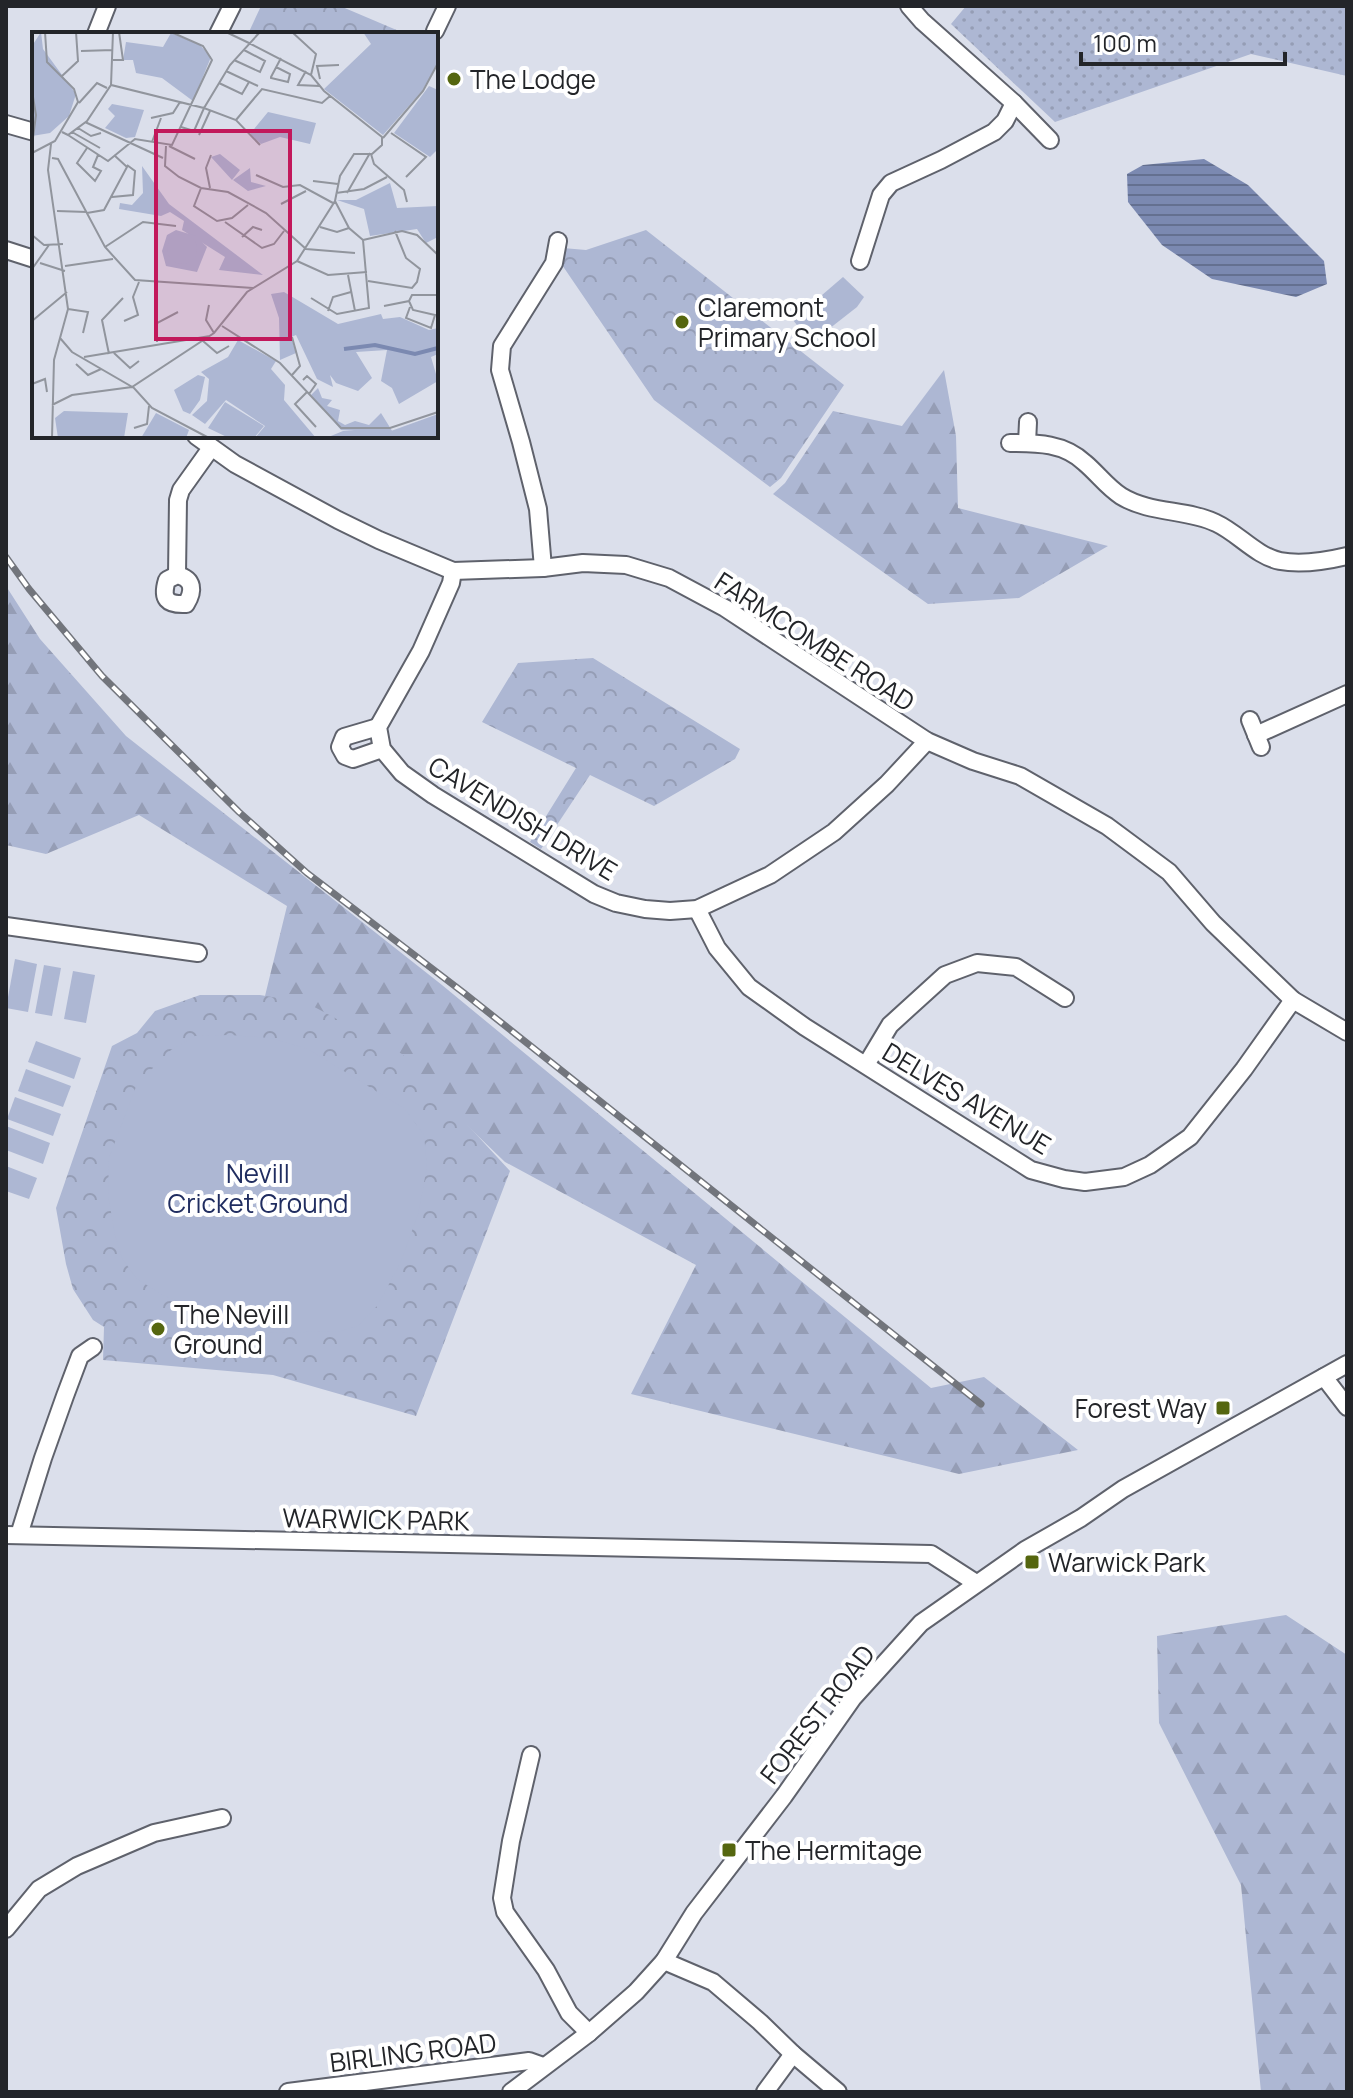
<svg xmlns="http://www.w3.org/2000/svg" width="1353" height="2098" viewBox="0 0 1353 2098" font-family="Manrope,sans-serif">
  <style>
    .grass { fill: url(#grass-dots) }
    .forest { fill: url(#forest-firs) }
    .park { fill: url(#park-crowns) }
    .garden { fill: #adb7d3 }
    .water { fill: url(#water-rules) }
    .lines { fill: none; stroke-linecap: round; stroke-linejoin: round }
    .minor-casing { stroke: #5f626c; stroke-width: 20 }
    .minor { stroke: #fff; stroke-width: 16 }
    .rail-casing { stroke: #72757c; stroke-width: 7 }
    .rail { stroke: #fff; stroke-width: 4; stroke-dasharray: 12; stroke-linecap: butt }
    .poi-dot { fill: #55660f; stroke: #fff; stroke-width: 3 }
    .labels { text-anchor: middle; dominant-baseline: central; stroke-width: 8; stroke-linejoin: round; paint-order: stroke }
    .poi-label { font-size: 26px; fill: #232529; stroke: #fff; text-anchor: start }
    .street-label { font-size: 26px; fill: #232529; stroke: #fff }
    .park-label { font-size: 26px; fill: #202d60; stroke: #fff }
    .inset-river { fill: none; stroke: #7b89b1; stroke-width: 4 }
    .inset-road { fill: none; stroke: #91959d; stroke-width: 2 }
    .view { fill: #c2185b; fill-opacity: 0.15; stroke: #c2185b; stroke-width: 4 }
    .inset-edge { fill: none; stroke: #232529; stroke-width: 4 }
  </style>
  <defs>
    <pattern id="grass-dots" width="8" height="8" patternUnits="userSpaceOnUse" patternTransform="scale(2)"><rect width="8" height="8" fill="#adb7d3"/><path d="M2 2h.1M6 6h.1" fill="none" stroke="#959db5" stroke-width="1.8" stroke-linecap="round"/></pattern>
    <pattern id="forest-firs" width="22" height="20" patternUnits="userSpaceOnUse" patternTransform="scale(2)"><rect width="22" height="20" fill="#adb7d3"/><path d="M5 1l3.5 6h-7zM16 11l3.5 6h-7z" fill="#959db5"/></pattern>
    <pattern id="park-crowns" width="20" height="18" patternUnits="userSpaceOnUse" patternTransform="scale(2)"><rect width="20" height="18" fill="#adb7d3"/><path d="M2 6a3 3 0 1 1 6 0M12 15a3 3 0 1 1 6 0" fill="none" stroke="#959db5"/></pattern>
    <pattern id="water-rules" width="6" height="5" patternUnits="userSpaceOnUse" patternTransform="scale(2)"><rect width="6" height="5" fill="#7b89b1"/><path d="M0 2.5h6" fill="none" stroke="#647090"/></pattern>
  </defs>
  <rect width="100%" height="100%" fill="#dbdfeb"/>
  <path class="grass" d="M966 6H1347V76L1251 54 1055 122 951 24Z"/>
  <g class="forest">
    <path d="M944 370 956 436 958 508 1108 546 1019 598 928 604 773 494 785 483 833 411 902 426Z"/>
    <path d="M6 586 40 639 126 736 442 985 931 1388 984 1377 1078 1450 959 1474 631 1394 696 1265 505 1162 401 1062 265 996 287 906 139 815 46 854 6 845Z"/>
    <path d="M1286 1615 1347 1655V2092H1261L1241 1885 1159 1723 1157 1636Z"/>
  </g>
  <g class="park">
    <path d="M261 6H340L406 34H248Z"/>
    <path d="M646 230 844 385 781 478 770 487 654 400 558 259 563 248 586 250Z"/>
    <path d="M593 658 740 749 735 759 654 806 590 775 541 849 530 842 576 768 482 722 518 663Z"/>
    <path d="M200 995H260L307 1003 402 1054 510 1171 416 1416 273 1375 103 1360 104 1327 93 1320 73 1289 66 1264 56 1208 112 1046 137 1033 155 1011Z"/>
  </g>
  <g class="garden">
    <path d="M843 277 864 297 857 307 811 343 793 320Z"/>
    <path d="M15 959 37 964 28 1012 6 1008Z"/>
    <path d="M44 965 61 968 52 1016 35 1013Z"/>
    <path d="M73 971 95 975 86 1023 64 1019Z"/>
    <path d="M229 1035 270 1038 308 1049 405 1109 424 1135 427 1167 418 1214 400 1264 377 1306 358 1326 341 1331 271 1333 253 1329 162 1295 136 1278 122 1258 115 1235 108 1195 109 1158 137 1084 171 1050 195 1036Z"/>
    <path d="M36 1041 81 1058 74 1079 28 1062Z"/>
    <path d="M26 1069 71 1086 63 1107 18 1091Z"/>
    <path d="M15 1097 61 1114 53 1136 7 1119Z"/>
    <path d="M6 1126 50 1143 43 1164 6 1150Z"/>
    <path d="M6 1166 37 1178 29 1199 6 1191Z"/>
  </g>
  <path class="water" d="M1204 159 1248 185 1324 261 1327 284 1296 297 1212 279 1162 245 1128 202 1127 174 1143 165Z"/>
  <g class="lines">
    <defs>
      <g id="minor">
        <path d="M909 6 922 21 1014 103 1050 140"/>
        <path d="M435 31 447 6"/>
        <path d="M96 34 107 6"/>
        <path d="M218 34 232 6"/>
        <path d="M6 124 34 132"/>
        <path d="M6 250 34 259"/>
        <path d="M860 261 881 195 891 183 941 160 994 132 1005 121 1014 103"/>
        <path d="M196 436 235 464 338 520 379 540 453 571 543 568 583 563 626 565 669 578 725 608 927 741 973 761 1020 776 1107 826 1169 872 1213 923 1293 1000 1347 1032"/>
        <path d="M1010 443C1038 443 1064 443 1085 463 1098 474 1107 487 1121 496 1150 514 1187 509 1216 523 1238 533 1256 556 1280 561 1301 565 1326 561 1347 556"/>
        <path d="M1027 443 1028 422"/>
        <path d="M543 568 538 509 521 442 500 370 502 346 554 263 558 241"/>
        <path d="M453 571 451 583 421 651 378 727 382 749 402 773 433 795 594 894 616 903 645 909 670 911 697 909 770 875 834 832 887 784 927 741"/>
        <path d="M177 575 178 500 181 490 211 448"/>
        <path d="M177 575C194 579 194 591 186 604 167 605 161 599 167 580Z"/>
        <path d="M1250 720 1261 747"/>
        <path d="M378 727 344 737 340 747 345 756 353 759 382 749"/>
        <path d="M1256 735 1347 694"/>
        <path d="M697 909 717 948 749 987 805 1027 1031 1170 1064 1179 1085 1182 1124 1177 1150 1165 1190 1137 1244 1069 1293 1000"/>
        <path d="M6 926 198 953"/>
        <path d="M866 1065 890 1025 945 975 977 963 1016 967 1065 998"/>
        <path d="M1324 1377 1347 1407"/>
        <path d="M6 1535 931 1554 976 1583"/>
        <path d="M19 1535 43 1458 65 1396 80 1356 93 1347"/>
        <path d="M531 1755 511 1841 502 1898 505 1912 546 1970 569 2013 589 2033"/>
        <path d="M6 1929 39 1889 77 1866 154 1833 222 1818"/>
        <path d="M664 1961 713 1982 760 2022 793 2054 838 2092"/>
        <path d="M288 2092 529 2061 543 2066"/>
        <path d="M511 2092 589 2033 636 1992 664 1961 694 1913 784 1796 853 1698 921 1623 1025 1550 1081 1518 1123 1489 1347 1364"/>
        <path d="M765 2092 793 2054"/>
      </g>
    </defs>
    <use href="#minor" class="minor-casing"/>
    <use href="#minor" class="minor"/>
    <defs>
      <path id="rail" d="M6 557 29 589 102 676 239 812 307 873 464 993 981 1404"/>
    </defs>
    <use href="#rail" class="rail-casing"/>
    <use href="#rail" class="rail"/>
  </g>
  <g class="poi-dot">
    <circle cx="454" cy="79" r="8"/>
    <circle cx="682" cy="322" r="8"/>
    <circle cx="158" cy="1329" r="8"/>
    <rect x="1215" y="1400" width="16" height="16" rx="4"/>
    <rect x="1024" y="1554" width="16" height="16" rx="4"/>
    <rect x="721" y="1842" width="16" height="16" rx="4"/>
  </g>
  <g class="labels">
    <g class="poi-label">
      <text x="470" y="79">The Lodge</text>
      <text x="698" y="307">Claremont<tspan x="698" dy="30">Primary School</tspan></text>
      <text x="174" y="1314">The Nevill<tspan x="174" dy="30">Ground</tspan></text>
      <text x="1207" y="1408" text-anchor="end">Forest Way</text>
      <text x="1048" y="1562">Warwick Park</text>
      <text x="745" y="1850">The Hermitage</text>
    </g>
    <g class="street-label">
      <text transform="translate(815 641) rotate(33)">FARMCOMBE ROAD</text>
      <text transform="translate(523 818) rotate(31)">CAVENDISH DRIVE</text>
      <text transform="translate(967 1098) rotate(31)">DELVES AVENUE</text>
      <text transform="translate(376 1519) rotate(1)">WARWICK PARK</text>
      <text transform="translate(817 1714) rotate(-52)">FOREST ROAD</text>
      <text transform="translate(413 2052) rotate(-7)">BIRLING ROAD</text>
    </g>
    <g class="park-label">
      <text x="258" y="1173">Nevill<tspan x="258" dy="30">Cricket Ground</tspan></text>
    </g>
  </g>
  <g transform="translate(32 32)">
    <rect width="406" height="406" fill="#dbdfeb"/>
    <path d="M236 80 284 91 278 112 248 105 229 112 218 102ZM32 379 96 381 92 406H26L23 386ZM124 381 157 398 154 406H109ZM406 382V406H294L311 399H359Z" fill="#adb7d3"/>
    <path d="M9 0 11 17 44 62 37 84 18 101 0 104V14ZM110 134 137 172 231 243 187 238 193 225 150 198 152 189 138 180 129 184 87 177 88 171 100 173 111 161ZM218 136 219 150 234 154 216 159 201 148ZM252 260 306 292 349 282 351 287 368 285 397 298 406 296V322L399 325 406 349 367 372 360 356 349 349 355 318 324 320 340 346 326 359 304 351 298 343 301 355 285 347 264 303 259 305 264 321 248 328 247 286 239 262ZM286 356 290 366 300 368 295 374 308 378 306 389 313 393 323 389 337 393 349 381 362 402 309 398 279 363Z" fill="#adb7d3"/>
    <path d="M206 308 244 329 239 337 253 353 252 368 284 406H223L233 394 194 368 173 392 160 383 175 369 177 347 169 340 196 325Z" fill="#adb7d3"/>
    <path d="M331 0H406V31L390 59 351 103 292 57 339 12ZM139 1 168 13 179 25 161 69 130 46 104 41 101 28H91L94 10 131 15ZM80 72 112 78 103 105 94 106 73 96 83 84 76 77ZM188 122 208 138 200 148 179 125ZM358 151 365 176 406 174V205L394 211 385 197 338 204 332 177 305 168H324ZM144 198 164 204 175 215 165 240 134 234 130 219 135 203ZM166 343 173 345 168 368 158 382 151 379 142 358ZM193 370 232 394 222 406H197L176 396Z" fill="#adb7d3"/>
    <path d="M397 54 406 58V117L398 125 362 101ZM135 217a15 15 0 1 1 30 0a15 15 0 1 1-30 0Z" fill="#adb7d3"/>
    <path class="inset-river" d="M312 317 343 313 383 322 406 316"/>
    <path class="inset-road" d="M194 0 217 11M260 0 284 22 279 43M49 19 81 18M81 28H91L87 0M202 28 228 40 233 29 212 18M244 35 258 42 256 50 239 46V45L249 26M194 39 226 54M274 39 266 53 288 54M30 44 46 29 44 0M288 47 285 34 307 33M187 51 210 62 217 50M79 53 81 0M0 59 4 83 0 113M47 71 65 51 75 56M119 86 141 81 148 70M204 88 230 57 290 71 298 64M53 90 131 126M149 95 162 99 172 76 204 88 228 113M46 96 59 104 69 101M30 100 36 103 55 89 79 53 172 76 198 33 228 0M40 100 68 116M359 101 394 125 374 145M36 103 76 129 103 107 140 113 180 28 171 14 139 0M167 103 178 79M351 106 391 59 406 31M120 110 129 86M19 112 16 138 36 277 22 328 20 406M134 114 133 134 147 145 169 156 196 160 234 181 274 217 323 221M137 114 163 127M55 116 45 131 63 149 69 139 61 135 66 123M0 121 23 109 46 70 42 57 15 30 13 0M339 122 342 132 372 158 375 170M20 126 26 127 73 215 103 248 221 256M224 143 251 155 268 153 301 171M281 149 306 152M169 156 162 174 185 189 200 186 216 173M178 156 174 136 179 123M304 161 332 157 355 145M315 161 338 121M80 165 101 163 103 139 95 133M303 169 317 196 331 208M249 172 274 159M25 179 55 180M55 181 72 178 95 135 82 123M193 190 230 216 242 212 252 199M288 195 305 200 317 196M0 203 12 213 31 212M210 205 221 195 230 198M331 208 370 199 385 203 406 223M73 215 111 190 144 194M265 229 296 243 335 240M8 231 33 239M33 234 81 227M0 237 17 213M316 243 323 279M336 249 380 256 385 250 388 237 374 226 363 199M279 266 305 282 337 276 331 208M377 269 381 278 403 283 399 296 374 286 378 275M177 273 174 288 182 301M352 274 377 269 380 263H406M36 277 56 280 51 301M296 279 301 265 319 260M0 289 35 260M92 289 106 283 101 265 107 250M190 294 248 331 309 396H358L406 380M260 305 268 334 260 343M28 306 40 320 102 356 120 376 177 406M171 309 185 321 197 314M125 310V291L146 280M82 321 98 336 107 329M77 322 70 288 91 266M52 325 178 304M44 332 56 343 69 337M271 348 275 344 284 352 277 362M0 352 13 347 15 360M275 360 263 372 284 395M20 373 40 363 100 355 182 301 215 260 265 229 303 169 308 144 322 122H340L350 113V105L292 59 279 43 217 11M102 396 115 392 117 374"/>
    <path class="view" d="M124 99H258V307H124Z"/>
    <rect width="406" height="406" class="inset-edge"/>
  </g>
  <rect width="1353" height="2098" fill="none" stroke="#232529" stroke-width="16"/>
  <path d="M1081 52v12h204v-12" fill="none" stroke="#232529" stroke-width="4"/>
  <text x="1093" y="52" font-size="24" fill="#232529" stroke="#ffffff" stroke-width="6" paint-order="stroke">100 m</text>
</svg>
